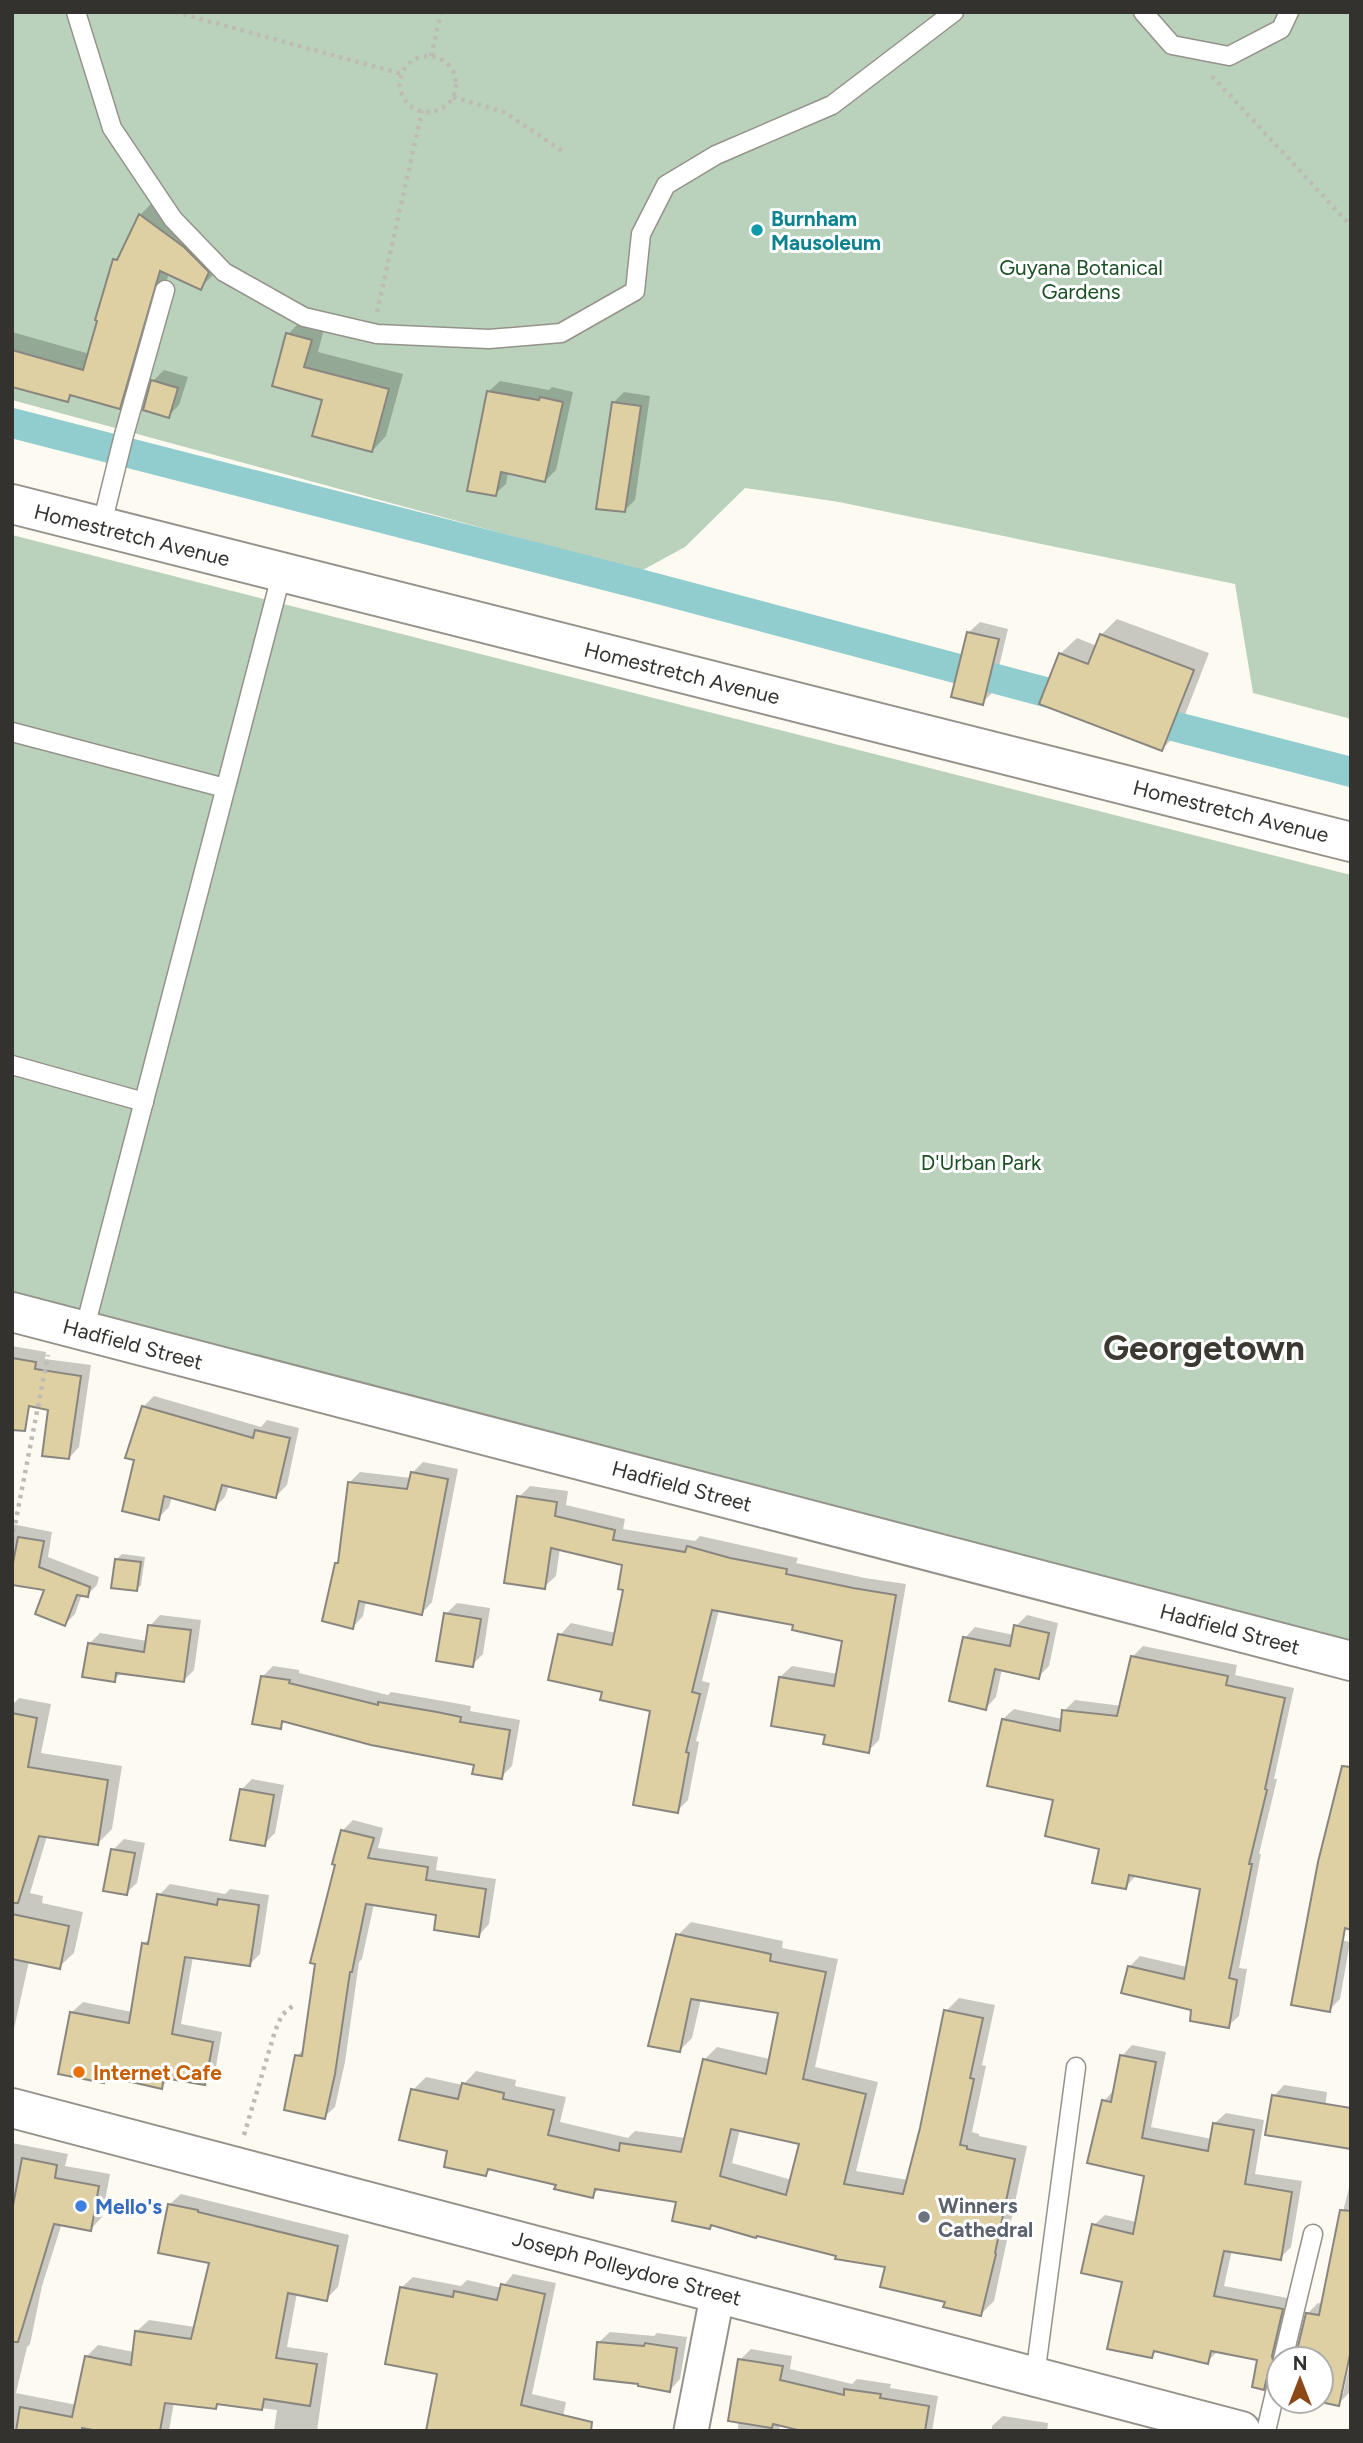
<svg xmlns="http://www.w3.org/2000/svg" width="1363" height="2443" viewBox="0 0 1363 2443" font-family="Figtree,sans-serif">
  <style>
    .green { fill: #bad2bc }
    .shadow { fill: #0003; fill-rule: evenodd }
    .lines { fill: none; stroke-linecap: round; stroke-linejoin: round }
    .canal { stroke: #91ccce; stroke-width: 30 }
    .building { fill: #dfd0a4; stroke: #89867f; stroke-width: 2; fill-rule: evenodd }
    .service-casing { stroke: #94928a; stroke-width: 21 }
    .minor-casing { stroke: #94928a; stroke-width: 37 }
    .tertiary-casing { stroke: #94928a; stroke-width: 42 }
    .secondary-casing { stroke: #94928a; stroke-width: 42 }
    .path { stroke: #bdbbb4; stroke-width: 4.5; stroke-dasharray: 3.5 5; stroke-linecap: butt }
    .service { stroke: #fff; stroke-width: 18 }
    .minor { stroke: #fff; stroke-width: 33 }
    .tertiary { stroke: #fff; stroke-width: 38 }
    .secondary { stroke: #fff; stroke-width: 38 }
    .culture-dot { fill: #0f9aa8; stroke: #fff; stroke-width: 2.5 }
    .food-dot { fill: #e8710a; stroke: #fff; stroke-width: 2.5 }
    .shop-dot { fill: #3f7fe0; stroke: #fff; stroke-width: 2.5 }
    .worship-dot { fill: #6b7280; stroke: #fff; stroke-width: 2.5 }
    .labels { text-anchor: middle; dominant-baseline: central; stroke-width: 6; stroke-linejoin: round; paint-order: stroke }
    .culture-label { font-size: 21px; font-weight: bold; fill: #0d838f; stroke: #fff; text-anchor: start }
    .park-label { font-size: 21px; fill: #1a4f24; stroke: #fff }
    .street-label { font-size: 21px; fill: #33322f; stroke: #fff }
    .food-label { font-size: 21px; font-weight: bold; fill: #c56008; stroke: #fff; text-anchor: start }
    .worship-label { font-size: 21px; font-weight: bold; fill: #5b616d; stroke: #fff; text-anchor: start }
    .shop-label { font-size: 21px; font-weight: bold; fill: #366cbe; stroke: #fff; text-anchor: start }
    .town-label { font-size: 35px; font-weight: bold; fill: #3b3932; stroke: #fff }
  </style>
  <rect width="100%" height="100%" fill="#fcfaf1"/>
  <g class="green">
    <path d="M12 12H1351V719L1253 693 1235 584 839 502 745 488 685 547 641 571 12 400Z"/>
    <path d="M12 535 1351 875V1640L12 1291Z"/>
  </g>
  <g class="shadow">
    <path d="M154 201 198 233 222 257 215 273 201 287 169 273 133 393 119 407 74 394 67 400 12 385V332L90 354 115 260 122 253 140 215Z"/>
    <path d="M303 319 325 325 318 352 403 374 386 436 372 451 324 398 274 385 288 334Z"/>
    <path d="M164 370 188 377 179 405 168 416 145 408 153 381Z"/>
    <path d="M500 381 549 390 552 387 573 392 556 470 545 481 508 472 506 484 495 494 489 391Z"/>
    <path d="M624 392 650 396 635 500 624 511 613 403Z"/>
    <path d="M1117 619 1209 653 1178 733 1162 749 1060 654 1077 638 1097 646 1101 635Z"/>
    <path d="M980 622 1008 629 993 692 982 703 969 632Z"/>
    <path d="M12 1346 46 1352 45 1359 91 1365 79 1447 69 1458 50 1408 12 1401Z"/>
    <path d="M154 1396 261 1427 267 1420 299 1428 287 1485 276 1496 229 1485 225 1497 214 1508 172 1497 169 1507 158 1518 136 1459 143 1407Z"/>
    <path d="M423 1462 458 1469 432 1602 422 1613 366 1601 363 1616 353 1627 337 1564 340 1560 349 1483 360 1472 411 1478 412 1473Z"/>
    <path d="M530 1486 568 1491 566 1505 625 1519 623 1529 695 1541 700 1536 798 1558 796 1563 865 1578 906 1584 879 1740 868 1751 827 1733 780 1677 792 1666 838 1674 844 1639 795 1624 719 1610 702 1681 710 1683 696 1741 699 1742 688 1800 677 1811 652 1710 560 1635 571 1623 616 1633 626 1589 624 1563 560 1548 556 1576 544 1587 519 1497Z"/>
    <path d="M12 1524 52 1532 48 1557 99 1577 97 1585 87 1595 82 1594 75 1614 65 1624 47 1589 12 1583Z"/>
    <path d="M122 1554 145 1557 141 1585 136 1590 117 1559Z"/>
    <path d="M457 1603 490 1608 483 1654 472 1665 446 1614Z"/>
    <path d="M160 1615 201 1620 194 1670 183 1681 122 1672 114 1680 89 1644 100 1633 147 1641 150 1626Z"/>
    <path d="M1027 1615 1058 1623 1049 1666 1038 1677 1002 1669 996 1697 986 1708 965 1638 975 1627 1014 1635 1016 1626Z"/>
    <path d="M1143 1646 1237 1665 1235 1675 1294 1688 1274 1779H1277L1259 1854H1261L1239 1968 1247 1969 1239 2016 1228 2026 1194 2009 1129 1967 1140 1956 1187 1967 1202 1888 1137 1874 1126 1887 1101 1848 1055 1799 1003 1719 1014 1709 1063 1719 1064 1711 1075 1700 1122 1706 1132 1657Z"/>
    <path d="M273 1666 299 1670V1673L388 1695 391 1692 449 1702 471 1706 470 1711 520 1720 512 1766 501 1777 476 1764 286 1720 280 1727 262 1677Z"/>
    <path d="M19 1698 51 1704 41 1753 122 1766 112 1829 98 1843 47 1836 30 1893 43 1896 42 1903 83 1912 74 1953 59 1967 29 1961 12 2038V1705Z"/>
    <path d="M252 1779 284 1785 275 1833 264 1844 241 1790Z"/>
    <path d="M353 1820 383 1828 378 1848 438 1857 436 1870 496 1879 489 1924 479 1935 438 1913 374 1904 362 1959 359 1962 345 2062 335 2107 324 2117 297 2056 305 2048 342 1831Z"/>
    <path d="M124 1839 145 1843 137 1883 126 1893 113 1850Z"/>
    <path d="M170 1884 225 1894 230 1889 269 1895 260 1954 250 1964 193 1957 181 2024 222 2032 215 2072 204 2083 171 2077 161 2087 109 2075 103 2081 72 2012 83 2002 132 2012 144 1944 151 1937 159 1895Z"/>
    <path d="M691 1922 783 1941 782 1948 838 1959 815 2067 878 2082 856 2171 908 2180 946 2011 959 1998 995 2005 982 2065 986 2066 972 2132 979 2134V2136L1027 2146 994 2301 981 2314 947 2301 887 2266 713 2223 709 2227 679 2200 600 2188 592 2196 558 2183 492 2168 486 2174 449 2150 413 2090 426 2077 463 2085 476 2071 516 2080 515 2086 566 2097 560 2122 628 2138 635 2131 686 2138 704 2060 717 2047 770 2059 780 2012 701 1999 692 2038 679 2051 678 1935ZM740 2129 801 2143 792 2180 732 2163Z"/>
    <path d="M1314 1934 1350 1942 1340 1999 1329 2010Z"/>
    <path d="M1132 2045 1166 2052 1151 2127 1212 2139 1215 2123 1226 2113 1264 2120 1255 2174 1302 2181 1291 2247 1280 2258 1232 2250 1224 2286 1293 2299 1274 2376 1264 2387 1259 2359 1218 2351 1207 2362 1158 2350 1151 2356 1124 2281 1094 2225 1105 2215 1137 2222 1146 2174 1104 2101 1115 2089 1122 2056Z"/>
    <path d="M1284 2085 1327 2092 1325 2108 1274 2096Z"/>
    <path d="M12 2143 68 2154 65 2166 110 2174 102 2217 91 2229 62 2223 42 2286 30 2344 27 2347 16 2393 77 2405 86 2357 98 2345 134 2352 137 2331 149 2320 195 2327 212 2261 169 2205 181 2194 349 2235 338 2287 326 2299 297 2293 287 2347 328 2353 317 2431H274L277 2410 220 2403 216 2407 174 2402 169 2431H12Z"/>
    <path d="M1351 2180V2342L1339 2394H1343L1351 2358V2384L1349 2393 1338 2404 1321 2400V2359H1297L1307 2314 1318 2303 1323 2304 1336 2239Z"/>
    <path d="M513 2274 556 2283 532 2394 566 2402 560 2431 439 2372 401 2288 413 2277 461 2286 467 2280 502 2288Z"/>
    <path d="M610 2332 654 2336 657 2333 687 2337 680 2379 670 2390 599 2342Z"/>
    <path d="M751 2349 792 2356 790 2369 852 2384 857 2379 891 2384 890 2388 938 2396 932 2431H808L780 2424 779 2431H738L740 2360Z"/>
    <path d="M1003 2416 1048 2423 1047 2431H992V2426Z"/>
  </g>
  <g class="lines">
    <g class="canal">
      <path d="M12 423 651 587 1083 702"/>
      <path d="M1134 716 1351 772"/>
    </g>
  </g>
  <g class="building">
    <path d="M139 214 184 247 209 272 201 290 160 271 120 409 70 395 68 402 12 387V350L83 370 97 321 95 320 113 259 117 260Z"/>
    <path d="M286 333 312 340 304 367 389 389 372 452 312 436 322 400 272 386Z"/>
    <path d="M151 380 178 388 169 418 143 410Z"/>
    <path d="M487 391 539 400 540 397 563 402 545 482 501 472 496 496 467 491Z"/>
    <path d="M612 402 641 406 625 512 596 509Z"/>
    <path d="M967 632 999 639 983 705 951 697Z"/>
    <path d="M1100 634 1194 670 1162 751 1039 704 1059 653 1088 664Z"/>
    <path d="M12 1358 36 1362 35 1369 81 1376 69 1459 42 1456 48 1410 29 1406 25 1431 12 1430Z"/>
    <path d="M142 1406 253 1438 255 1430 290 1438 276 1498 222 1485 215 1510 164 1496 159 1520 122 1511 134 1460 125 1458Z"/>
    <path d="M411 1472 448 1479 422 1615 359 1601 353 1629 322 1621 335 1563H338L348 1482 407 1489Z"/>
    <path d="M517 1496 557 1502 555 1516 615 1530 613 1540 685 1552 687 1546 730 1558 787 1569 786 1574 853 1588 896 1595 869 1753 823 1744 825 1735 771 1726 779 1677 834 1686 842 1641 792 1630 793 1625 712 1610 692 1692 700 1694 686 1752 689 1753 678 1813 633 1805 650 1711 600 1700 602 1692 548 1680 558 1634 612 1645 623 1590 618 1589 622 1565 551 1548 545 1589 504 1583Z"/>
    <path d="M18 1537 44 1541 39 1567 90 1587 88 1597 77 1595 65 1626 35 1614 44 1590 12 1585V1568Z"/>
    <path d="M115 1559 141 1562 137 1591 111 1588Z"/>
    <path d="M444 1613 481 1619 473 1667 436 1661Z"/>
    <path d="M148 1625 191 1630 184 1682 116 1673 115 1682 82 1677 88 1643 144 1652Z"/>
    <path d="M1014 1625 1049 1633 1039 1679 995 1669 986 1710 949 1701 963 1637 1010 1646Z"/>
    <path d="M1131 1656 1228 1676 1226 1685 1285 1698 1265 1789 1267 1790 1249 1864H1252L1229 1978 1237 1980 1229 2028 1190 2021 1191 2010 1121 1993 1128 1966 1184 1979 1200 1889 1129 1875 1126 1889 1092 1883 1099 1849 1045 1836 1053 1800 987 1786 1002 1719 1060 1731 1062 1710 1117 1716Z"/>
    <path d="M261 1676 290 1680 289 1683 378 1705V1702L437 1712 461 1717 460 1722 510 1730 502 1779 472 1774 474 1765 371 1745 282 1721 281 1729 252 1724Z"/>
    <path d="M12 1713 37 1718 28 1767 108 1780 98 1845 39 1836 18 1903H12Z"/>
    <path d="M1342 1766 1351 1767V1930L1345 1928 1330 2012 1291 2005 1318 1862Z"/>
    <path d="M240 1789 274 1795 265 1846 230 1840Z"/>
    <path d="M341 1830 374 1838 368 1858 428 1867 426 1880 486 1889 479 1937 434 1930 436 1915 366 1904 352 1972H350L335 2074 325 2119 284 2110 295 2055 302 2056 315 1964 310 1963 335 1865 332 1864Z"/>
    <path d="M111 1849 135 1853 127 1895 103 1891Z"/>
    <path d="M157 1894 217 1905 218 1899 259 1905 250 1966 185 1957 172 2034 213 2042 205 2085 164 2078 162 2089 105 2076 104 2083 58 2074 70 2012 129 2023 142 1943 148 1944Z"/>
    <path d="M12 1914 69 1926 60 1969 12 1959Z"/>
    <path d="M676 1934 771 1954 770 1961 826 1972 803 2079 866 2094 844 2184 903 2194 920 2128 944 2010 983 2018 970 2078 974 2079 960 2145 967 2146V2149L1015 2159 995 2253 996 2254 981 2316 943 2307 945 2302 880 2287 885 2267 835 2259 836 2256 757 2236 756 2238 711 2225 710 2229 672 2221 676 2202 595 2189 593 2198 554 2189 556 2185 488 2169 486 2176 444 2167 447 2151 399 2140 411 2089 458 2099 462 2083 504 2093 503 2099 554 2110 548 2135 619 2151 620 2143 681 2152 703 2059 766 2074 778 2013 691 1999 680 2052 648 2046ZM731 2129 799 2144 786 2195 720 2176Z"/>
    <path d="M1120 2055 1156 2062 1142 2138 1208 2151 1213 2123 1254 2130 1245 2184 1292 2192 1281 2260 1224 2251 1214 2296 1283 2309 1272 2356 1274 2366 1268 2373 1264 2390 1252 2387 1257 2360 1211 2351 1208 2364 1154 2351 1152 2358 1107 2349 1122 2282 1081 2273 1092 2224 1133 2234 1144 2176 1087 2163 1102 2100 1111 2102Z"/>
    <path d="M1272 2095 1351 2108V2149L1265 2135Z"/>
    <path d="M22 2158 57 2165 55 2178 99 2186 91 2231 54 2224 18 2342H12V2211Z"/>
    <path d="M168 2204 198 2210V2212L338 2246 327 2301 288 2293 276 2358 317 2364 310 2406 264 2399 262 2410 217 2404 216 2409 165 2403 160 2431H98L82 2428V2431H16L20 2407 72 2417 85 2356 131 2365 135 2331 191 2339 209 2263 158 2253Z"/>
    <path d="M1340 2210 1351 2211V2350L1339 2406 1316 2401H1321V2359H1295L1306 2313 1319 2315Z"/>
    <path d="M501 2284 545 2294 521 2405 592 2422 591 2431H426L437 2374 385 2364 400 2287 453 2297 454 2291 497 2300Z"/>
    <path d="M597 2342 644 2346 645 2343 677 2348 670 2392 638 2386V2384L594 2379Z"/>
    <path d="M738 2359 783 2366 780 2380 844 2395V2389L881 2394 880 2398 929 2406 925 2431H802L773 2424 772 2428 728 2421Z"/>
  </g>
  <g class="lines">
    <defs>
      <g id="service">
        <path d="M76 12 112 128 173 219 224 272 304 317 377 334 489 339 561 333 635 291 641 234 666 185 716 155 832 105 954 12"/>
        <path d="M1143 12 1172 45 1229 56 1281 29 1289 12"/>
        <path d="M101 528 124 435 165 290"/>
        <path d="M12 732 225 788"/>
        <path d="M12 1065 144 1102"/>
        <path d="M84 1331 282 572"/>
        <path d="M1283 2359 1313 2234"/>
        <path d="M1035 2376 1076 2067"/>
        <path d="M1266 2431 1279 2376"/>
      </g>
      <path id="minor" d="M691 2431 718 2292"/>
      <g id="tertiary">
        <path d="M12 1312 1351 1661"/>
        <path d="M12 2108 1241 2431"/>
      </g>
      <path id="secondary" d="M12 504 1351 842"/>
    </defs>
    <use href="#service" class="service-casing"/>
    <use href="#minor" class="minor-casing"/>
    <use href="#tertiary" class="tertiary-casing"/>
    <use href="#secondary" class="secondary-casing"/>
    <g class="path">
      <path d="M175 12 402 74"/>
      <path d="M431 56 441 12"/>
      <circle cx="428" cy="84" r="28"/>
      <path d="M1212 76 1351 226"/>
      <path d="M453 97 504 112 564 152"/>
      <path d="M377 312 422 111"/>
      <path d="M12 1540 48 1355"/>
      <path d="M244 2135 275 2031 282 2015 296 2003"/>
    </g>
    <use href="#service" class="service"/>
    <use href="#minor" class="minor"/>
    <use href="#tertiary" class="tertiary"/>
    <use href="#secondary" class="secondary"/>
  </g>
  <circle class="culture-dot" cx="757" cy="230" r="7"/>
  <circle class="food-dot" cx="79" cy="2072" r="7"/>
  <circle class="shop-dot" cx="81" cy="2206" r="7"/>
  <circle class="worship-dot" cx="924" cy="2217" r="7"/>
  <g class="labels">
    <g class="culture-label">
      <text x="771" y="218">Burnham<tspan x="771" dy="24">Mausoleum</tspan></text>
    </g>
    <g class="park-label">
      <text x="1081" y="267">Guyana Botanical<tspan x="1081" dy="24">Gardens</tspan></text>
      <text x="981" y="1162">D'Urban Park</text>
    </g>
    <g class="street-label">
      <text transform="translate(132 535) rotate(14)">Homestretch Avenue</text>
      <text transform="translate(682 673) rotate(14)">Homestretch Avenue</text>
      <text transform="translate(1231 811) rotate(14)">Homestretch Avenue</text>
      <text transform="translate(133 1344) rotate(15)">Hadfield Street</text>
      <text transform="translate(682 1486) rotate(15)">Hadfield Street</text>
      <text transform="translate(1230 1629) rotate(15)">Hadfield Street</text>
      <text transform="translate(627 2268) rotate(15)">Joseph Polleydore Street</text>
    </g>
    <g class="food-label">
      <text x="93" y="2072">Internet Cafe</text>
    </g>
    <g class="worship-label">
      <text x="938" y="2205">Winners<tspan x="938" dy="24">Cathedral</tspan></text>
    </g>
    <g class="shop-label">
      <text x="95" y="2206">Mello's</text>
    </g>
    <g class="town-label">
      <text x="1204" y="1348">Georgetown</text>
    </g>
  </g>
  <rect width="1363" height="2443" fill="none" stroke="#33322f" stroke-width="28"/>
  <g transform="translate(1300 2380)"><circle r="33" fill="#ffffff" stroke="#adadac" stroke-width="2"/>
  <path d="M0-5L12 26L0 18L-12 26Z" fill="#8c4918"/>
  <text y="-10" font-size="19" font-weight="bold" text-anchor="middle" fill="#33322f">N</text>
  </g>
</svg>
